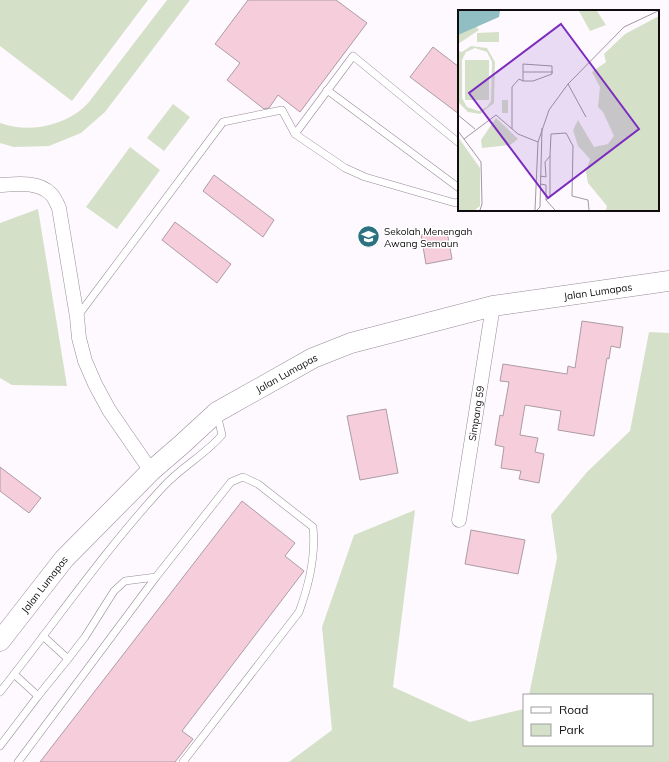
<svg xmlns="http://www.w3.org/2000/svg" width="669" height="762" viewBox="0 0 669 762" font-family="Mulish,sans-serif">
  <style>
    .green { fill: #d5e0c9 }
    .building { fill: #f5cddb; stroke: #ad9ca2 }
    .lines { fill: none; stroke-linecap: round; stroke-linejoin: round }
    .service-casing { stroke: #988c98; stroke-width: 8 }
    .minor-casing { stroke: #988c98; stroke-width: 15 }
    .secondary-casing { stroke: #988c98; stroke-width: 21 }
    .service { stroke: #fff; stroke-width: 7 }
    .minor { stroke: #fff; stroke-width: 14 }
    .secondary { stroke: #fff; stroke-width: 20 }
    .labels { text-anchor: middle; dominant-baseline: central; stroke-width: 3; stroke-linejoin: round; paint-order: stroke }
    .poi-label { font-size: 10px; fill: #100c10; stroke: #fff; text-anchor: start }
    .street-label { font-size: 10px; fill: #100c10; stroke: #fff }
    .inset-road { fill: none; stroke: #9f9a9f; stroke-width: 1 }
    .view { fill: #7b2cbf; fill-opacity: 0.15; stroke: #7b2cbf; stroke-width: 2 }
    .inset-edge { fill: none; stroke: #100c10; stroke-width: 2 }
  </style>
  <rect width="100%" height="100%" fill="#fef9fe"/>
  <g class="green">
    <path d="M0 0H148L72 101 0 46Z"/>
    <path d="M167 0H190L105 112 81 133 49 146 14 147 0 143V123C24 132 53 128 75 114 80 111 85 106 89 102Z"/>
    <path d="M173 104 190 117 164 151 147 138Z"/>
    <path d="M130 147 160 170 117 229 86 207Z"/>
    <path d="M38 209 67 386 12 385 0 378V223Z"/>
    <path d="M649 332 669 333V762H289L332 730 322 627 354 535 415 510 393 687 470 722 524 709V745H652V695H529L557 558 551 515 587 472 630 431Z"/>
  </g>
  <g class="building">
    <path d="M248 0H336L367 23 300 112 278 95 269 108 264 109 227 80 240 63 215 44Z"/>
    <path d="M433 47 459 67V114L410 77Z"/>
    <path d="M214 175 274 220 263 237 203 191Z"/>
    <path d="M175 222 231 264 217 283 162 240Z"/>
    <path d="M447 231 452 259 426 264 421 235Z"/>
    <path d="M582 321 623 327 620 348 611 346 609 359 607 358 594 436 558 430 561 411 525 405 520 435 538 438 535 452 544 454 539 483 519 479 521 471 501 468 504 447 495 445 500 415 503 416 509 382 500 381 503 364 567 374 568 366 575 368Z"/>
    <path d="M386 409 398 473 360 480 347 416Z"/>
    <path d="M0 467 41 498 29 513 0 491Z"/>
    <path d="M242 501 295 543 285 556 304 571 182 731 193 739 175 762H40Z"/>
    <path d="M471 530 525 540 518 574 465 564Z"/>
  </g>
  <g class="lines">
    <defs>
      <g id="service">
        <path d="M327 90 459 188"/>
        <path d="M295 134 353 56 459 143"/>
        <path d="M77 317 223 122 282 110 295 134 345 168 365 177 455 203 459 202"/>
        <path d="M43 636 68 659 85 637 114 591 125 581 156 577 231 482 243 477 258 484 313 527C316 556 309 585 299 612L183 762"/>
        <path d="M0 692C54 624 104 551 163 487 181 467 205 455 222 435L217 414"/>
        <path d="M38 696 68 659"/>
        <path d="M0 746 38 696 14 674"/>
        <path d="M18 762 156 577"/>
      </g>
      <g id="minor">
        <path d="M0 185C17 184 38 181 51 194 55 198 57 204 59 208L77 317 79 338 85 361 95 384 109 410 151 471"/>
        <path id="s1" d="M459 520 493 306"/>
      </g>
      <g id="secondary">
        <path id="s2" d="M0 641 64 559 151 471 180 446 217 412 313 358 351 343 493 306 669 281"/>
      </g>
    </defs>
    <use href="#service" class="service-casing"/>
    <use href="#minor" class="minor-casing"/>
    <use href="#secondary" class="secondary-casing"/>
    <use href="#service" class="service"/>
    <use href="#minor" class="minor"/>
    <use href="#secondary" class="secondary"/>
  </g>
  <defs>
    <symbol id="school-disc" viewBox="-11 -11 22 22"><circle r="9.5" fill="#2b717f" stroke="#fff"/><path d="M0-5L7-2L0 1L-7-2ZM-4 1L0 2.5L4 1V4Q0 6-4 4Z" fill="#fff"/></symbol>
  </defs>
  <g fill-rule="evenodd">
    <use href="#school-disc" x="356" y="224" width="25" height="25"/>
  </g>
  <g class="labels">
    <g class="poi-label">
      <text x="384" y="231">Sekolah Menengah<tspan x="384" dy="12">Awang Semaun</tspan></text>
    </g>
    <g class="street-label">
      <text stroke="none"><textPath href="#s2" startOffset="720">Jalan Lumapas</textPath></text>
      <text stroke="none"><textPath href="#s2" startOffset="396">Jalan Lumapas</textPath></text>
      <text stroke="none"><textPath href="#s1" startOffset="108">Simpang 59</textPath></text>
      <text stroke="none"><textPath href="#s2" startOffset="72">Jalan Lumapas</textPath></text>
    </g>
  </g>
  <g transform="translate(458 10)">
    <rect width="201" height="201" fill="#fef9fe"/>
    <path d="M121 1H139L148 15 132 21ZM201 6V200H148L149 196 130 173 128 162 132 149 120 136 115 120 120 110 136 137 150 134 156 126 145 102 140 97 142 77 134 62 148 52 146 44 167 24ZM13 10 21 20 0 34V17ZM41 22V32H19V23ZM13 36 29 38 37 52 36 93 22 104 10 102 1 93V41L4 42ZM17 38 29 42 34 52 33 91 29 97 21 101 9 97 4 88V50L8 42ZM7 50H31V90H7ZM44 90H50V103H44ZM38 108 60 129 52 135 24 138 23 130ZM0 127 22 158V196L17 200H0Z" fill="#d5e0c9" fill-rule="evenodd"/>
    <path d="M0 1H42L41 7 0 25Z" fill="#91bec2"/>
    <path class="inset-road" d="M65 62H95M110 74 128 107M0 105 17 119M54 119V77L61 69 65 71H75L94 64V56L65 54V71M0 121 23 152 24 194 22 200M6 129 38 105 60 124 80 132M82 166 88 167 87 152 92 146 93 124 108 123 115 136 114 186 130 190 131 200M82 174 88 175V190L97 200M88 190 92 186V146M77 200 80 132 91 100 110 74 166 17 200 1M79 200 82 197 84 118"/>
    <path class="view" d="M103 14 181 119 90 188 11 83Z"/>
    <rect width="201" height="201" class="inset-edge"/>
  </g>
  <rect x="523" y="694" width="130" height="52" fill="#ffffff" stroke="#9f9e9f"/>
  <rect x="531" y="707" width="20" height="6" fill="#ffffff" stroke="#9f9e9f"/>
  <text x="559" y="714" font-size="12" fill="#100c10">Road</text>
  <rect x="531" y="724" width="20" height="12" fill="#d5e0c9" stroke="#9f9e9f"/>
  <text x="559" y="734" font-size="12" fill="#100c10">Park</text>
</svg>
